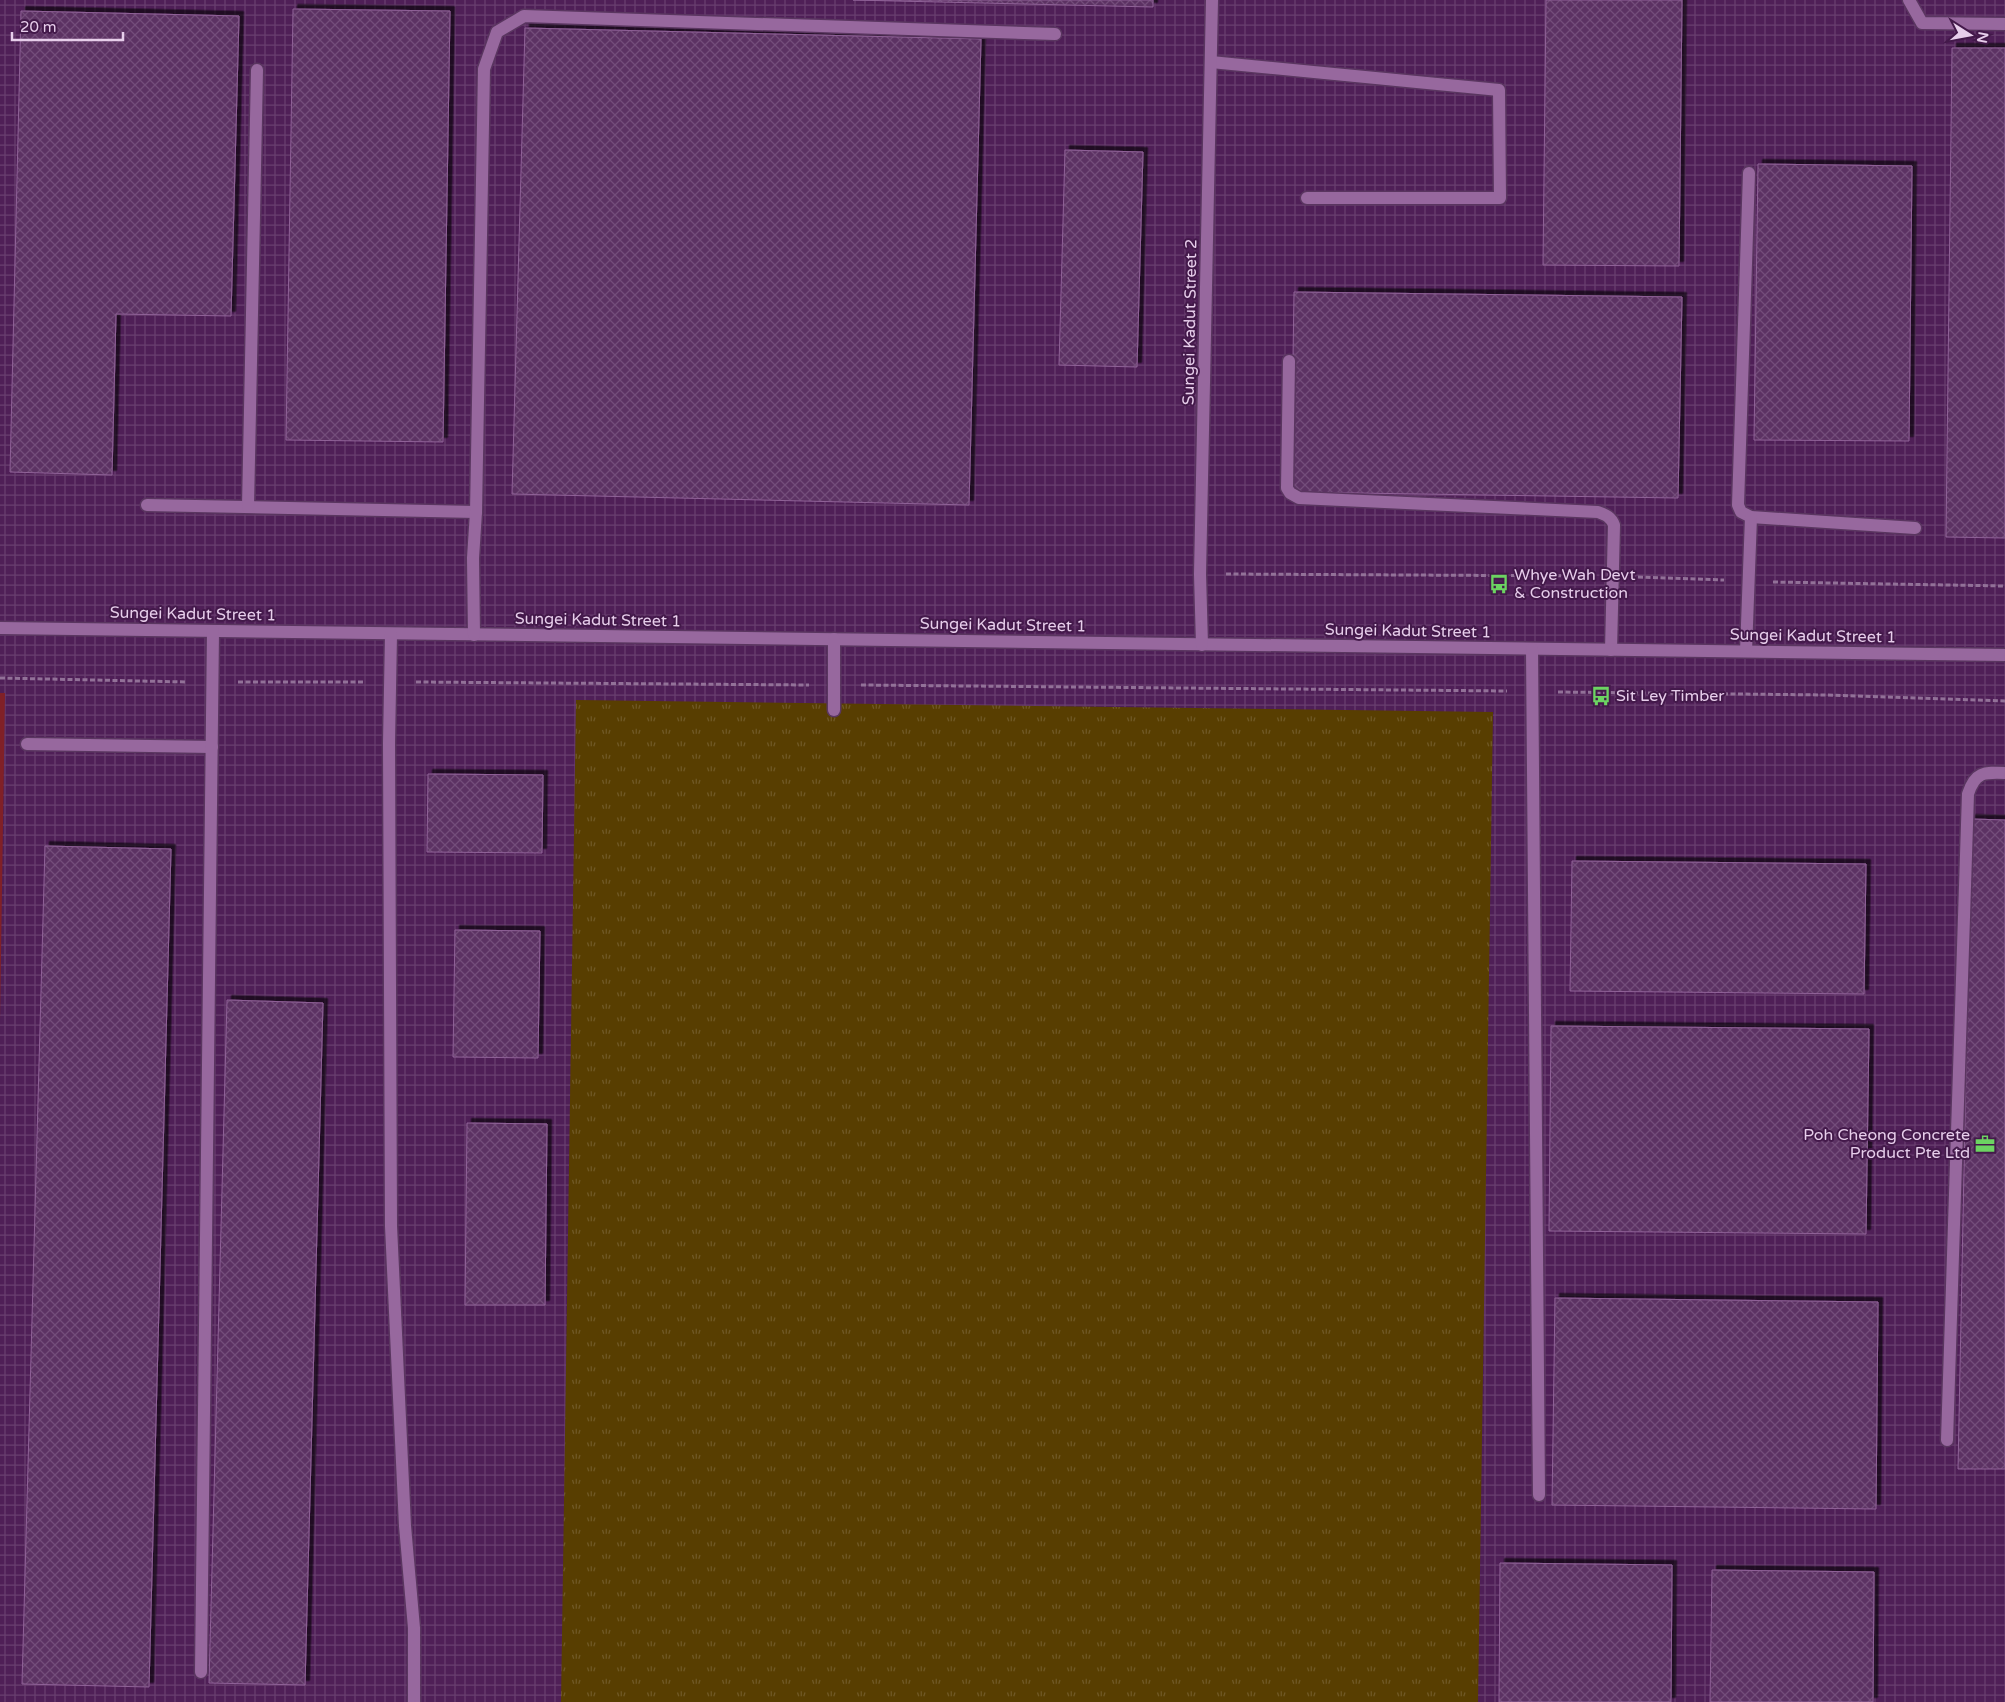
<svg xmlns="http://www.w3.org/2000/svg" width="2005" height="1702" viewBox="0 0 2005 1702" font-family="'Varela Round',sans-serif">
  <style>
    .industrial { fill: url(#industrial-grid) }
    .grass { fill: url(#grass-tufts) }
    .water { fill: #802027 }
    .building { fill: url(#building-cross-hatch); stroke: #906298; filter: url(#shadow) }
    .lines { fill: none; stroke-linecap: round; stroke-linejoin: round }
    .minor-casing { stroke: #5a3660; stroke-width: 15 }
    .path { stroke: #927198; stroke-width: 3; stroke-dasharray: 5 2.5; stroke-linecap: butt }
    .minor { stroke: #97689e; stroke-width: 12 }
    .labels { text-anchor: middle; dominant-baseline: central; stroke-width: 4; stroke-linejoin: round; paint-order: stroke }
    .street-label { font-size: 16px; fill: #e7ceeb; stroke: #43194a }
    .poi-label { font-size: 16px; fill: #e7ceeb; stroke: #43194a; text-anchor: start }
  </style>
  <defs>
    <pattern id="industrial-grid" width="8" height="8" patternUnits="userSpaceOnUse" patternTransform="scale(1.25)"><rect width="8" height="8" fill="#4f1f57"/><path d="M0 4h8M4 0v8" fill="none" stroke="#683e6f"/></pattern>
    <pattern id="grass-tufts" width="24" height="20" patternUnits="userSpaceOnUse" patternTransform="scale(1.25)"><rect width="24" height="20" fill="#583e01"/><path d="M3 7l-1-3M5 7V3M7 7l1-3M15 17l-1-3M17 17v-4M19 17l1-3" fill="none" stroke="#705926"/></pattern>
    <pattern id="building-cross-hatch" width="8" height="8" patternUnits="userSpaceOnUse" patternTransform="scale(1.25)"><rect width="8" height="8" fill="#5c3163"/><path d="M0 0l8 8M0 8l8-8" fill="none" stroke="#734e7a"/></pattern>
    <filter id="shadow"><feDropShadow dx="4.5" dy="-4.5" stdDeviation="0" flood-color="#0009"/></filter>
  </defs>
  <rect width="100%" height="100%" fill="#43194a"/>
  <rect class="industrial" x="0" y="0" width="2005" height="1702"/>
  <path class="grass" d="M576 700 1493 712 1478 1702H561Z"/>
  <path class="water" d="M0 693H5L0 1021Z"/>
  <g class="building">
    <path d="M853 0H1153V7Z"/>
    <path d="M1546 0H1682L1679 266 1543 265Z"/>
    <path d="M293 9 450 11 443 442 286 440Z"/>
    <path d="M21 11 239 16 231 316 116 314 112 475 10 472Z"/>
    <path d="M525 28 981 39 969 505 512 494Z"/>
    <path d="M1952 48H2005V538L1946 537Z"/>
    <path d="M1065 150 1143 152 1137 367 1059 365Z"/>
    <path d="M1758 164 1912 166 1909 441 1754 440Z"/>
    <path d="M1294 292 1682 297 1678 498 1291 492Z"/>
    <path d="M428 774 543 775 542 853 427 852Z"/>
    <path d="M1971 819 2005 820V1469H1958Z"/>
    <path d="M45 846 171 849 149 1687 22 1684Z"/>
    <path d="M1572 861 1866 864 1864 994 1570 991Z"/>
    <path d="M455 930 540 931 538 1058 453 1057Z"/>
    <path d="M227 1000 323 1003 305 1685 209 1683Z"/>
    <path d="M1551 1026 1869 1029 1866 1234 1549 1231Z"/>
    <path d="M467 1123 547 1124 545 1305H465Z"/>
    <path d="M1555 1298 1878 1302 1876 1509 1552 1505Z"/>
    <path d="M1500 1563 1672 1565 1671 1702H1499Z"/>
    <path d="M1712 1570 1874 1572 1873 1702H1710Z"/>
  </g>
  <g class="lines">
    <defs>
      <g id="minor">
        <path d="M1909 0 1922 23 2005 24"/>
        <path d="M1211 62 1499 90 1500 198H1307"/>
        <path d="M1749 173 1738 505 1741 512 1751 517 1915 528"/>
        <path d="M1289 361 1287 488 1290 493 1299 498 1598 512C1606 515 1611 517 1614 525L1611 650"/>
        <path d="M147 505 476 512"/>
        <path d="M248 507 257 70"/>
        <path d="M0 628 2005 655"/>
        <path d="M391 634 389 743 391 1226 405 1526 414 1628V1702"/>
        <path d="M474 635 473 558 476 512 484 69 497 32 524 16 1055 34"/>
        <path d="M834 639V710"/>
        <path d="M1202 645 1200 574 1212 0"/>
        <path d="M1532 649 1539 1495"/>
        <path d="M1746 651 1751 517"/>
        <path d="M27 744 212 747"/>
        <path d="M1947 1440 1968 794C1975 772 1984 772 2005 773"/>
        <path d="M201 1672 213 631"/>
      </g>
    </defs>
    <use href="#minor" class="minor-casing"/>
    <g class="path">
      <path d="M1226 574 1587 576"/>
      <path d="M1638 577 1724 580"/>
      <path d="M1773 582 2005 586"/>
      <path d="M0 678 187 682"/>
      <path d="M238 682H364"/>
      <path d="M416 682 809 685"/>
      <path d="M861 685 1507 691"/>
      <path d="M1558 692 1828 695 2005 701"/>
    </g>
    <use href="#minor" class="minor"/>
  </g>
  <defs>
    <symbol id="bus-bare" viewBox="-9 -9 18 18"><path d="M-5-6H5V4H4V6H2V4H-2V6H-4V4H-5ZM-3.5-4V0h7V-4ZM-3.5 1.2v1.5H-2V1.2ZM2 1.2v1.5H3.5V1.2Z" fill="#6cd362" stroke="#43194a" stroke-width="2.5" paint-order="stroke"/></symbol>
    <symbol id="office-bare" viewBox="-9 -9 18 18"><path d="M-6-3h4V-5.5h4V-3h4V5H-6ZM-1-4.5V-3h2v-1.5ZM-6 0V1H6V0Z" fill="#6cd362" stroke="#43194a" stroke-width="2.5" paint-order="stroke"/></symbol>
  </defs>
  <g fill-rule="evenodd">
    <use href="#bus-bare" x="1485" y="570" width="28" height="28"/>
    <use href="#bus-bare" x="1587" y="682" width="28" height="28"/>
    <use href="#office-bare" x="1971" y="1130" width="28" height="28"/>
  </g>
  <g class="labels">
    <g class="street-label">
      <text transform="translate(1190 322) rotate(-89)">Sungei Kadut Street 2</text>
      <text transform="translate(193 614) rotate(1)">Sungei Kadut Street 1</text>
      <text transform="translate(598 620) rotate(1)">Sungei Kadut Street 1</text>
      <text transform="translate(1003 625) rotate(1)">Sungei Kadut Street 1</text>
      <text transform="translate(1408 631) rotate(1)">Sungei Kadut Street 1</text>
      <text transform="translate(1813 636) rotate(1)">Sungei Kadut Street 1</text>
    </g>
    <g class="poi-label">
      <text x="1514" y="575">Whye Wah Devt<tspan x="1514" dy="18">&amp; Construction</tspan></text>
      <text x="1616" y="696">Sit Ley Timber</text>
      <text x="1970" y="1135" text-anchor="end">Poh Cheong Concrete<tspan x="1970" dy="18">Product Pte Ltd</tspan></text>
    </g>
  </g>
  <g transform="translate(1970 35) rotate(101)" stroke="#43194a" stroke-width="4" paint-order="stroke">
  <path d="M0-4L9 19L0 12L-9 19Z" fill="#e7ceeb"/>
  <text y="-8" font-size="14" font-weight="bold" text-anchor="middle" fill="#e7ceeb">N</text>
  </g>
  <path d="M12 32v8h111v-8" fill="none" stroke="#e7ceeb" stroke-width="2.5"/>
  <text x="20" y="32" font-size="15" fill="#e7ceeb" stroke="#43194a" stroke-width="4" paint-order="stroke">20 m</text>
</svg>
